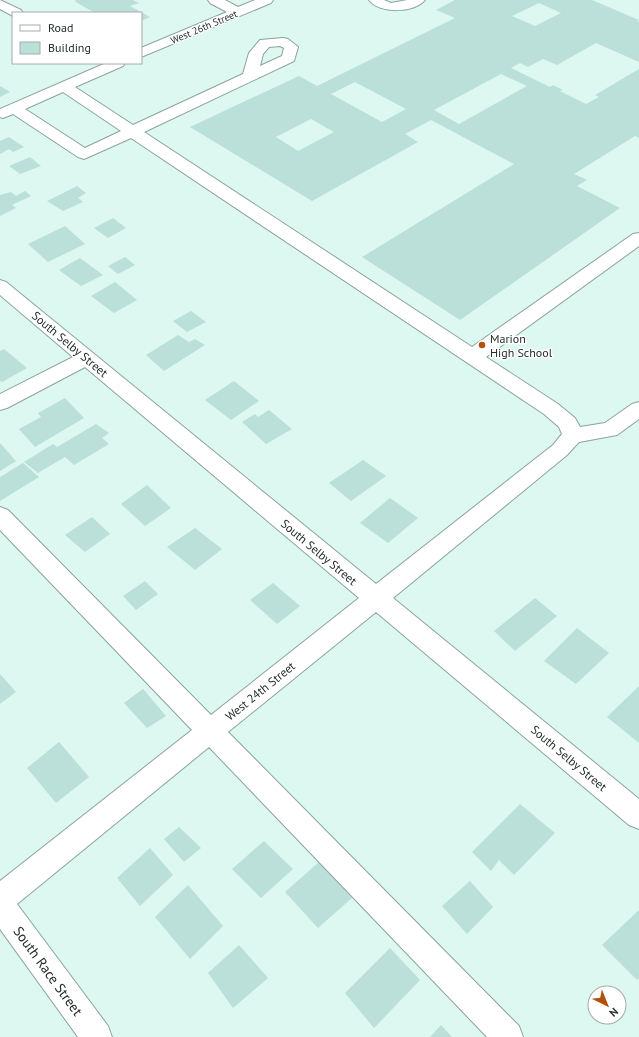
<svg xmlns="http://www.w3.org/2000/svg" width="639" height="1037" viewBox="0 0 639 1037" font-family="'PT Sans',sans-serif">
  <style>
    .building { fill: #bbe0d9; fill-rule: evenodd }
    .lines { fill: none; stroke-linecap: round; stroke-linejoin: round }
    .minor-casing { stroke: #8ca39e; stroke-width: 2 }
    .minor { fill: #fff; fill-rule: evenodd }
    .poi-dot { fill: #b2520a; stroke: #fff; stroke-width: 1.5 }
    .labels { text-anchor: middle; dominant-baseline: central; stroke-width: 3; stroke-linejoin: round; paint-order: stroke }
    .far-street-label { font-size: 10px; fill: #232d2b; stroke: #fff }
    .poi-label { font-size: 12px; fill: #232d2b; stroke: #fff; text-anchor: start }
    .street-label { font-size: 12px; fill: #232d2b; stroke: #fff }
    .near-street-label { font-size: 14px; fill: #232d2b; stroke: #fff }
  </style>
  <rect width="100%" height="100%" fill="#ddf7f1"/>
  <g class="building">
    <path d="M77 0H133L139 3 130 6 150 17 141 21V13H95L74 1Z"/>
    <path d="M455 0H592L639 20 637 21 639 22V62L596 43 557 65 543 59 528 67 520 63 511 68 550 87 553 85 563 90 560 91 586 104 599 97 595 95 639 69V138L635 136 574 174 587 180 577 186 620 208 460 320 362 257 514 164 431 120 405 134 418 142 312 201 190 127 299 76 317 86 455 18 436 10ZM539 3 561 13 535 26 512 16ZM501 74 527 86 459 124 434 110ZM355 82 406 109 382 122 331 94ZM311 119 334 132 298 151 276 137Z"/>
    <path d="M0 86 10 92 0 97Z"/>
    <path d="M9 137 24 147 13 152 9 149 0 154V141Z"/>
    <path d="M30 157 41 166 20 174 9 166Z"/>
    <path d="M77 186 86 193 78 198 83 202 63 211 47 201Z"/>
    <path d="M25 191 31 196 12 205 16 208 0 216V195L11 192 16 196Z"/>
    <path d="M113 218 126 228 108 238 94 228Z"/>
    <path d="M65 226 85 244 48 262 28 244Z"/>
    <path d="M125 257 135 265 118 274 108 266Z"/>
    <path d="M80 258 103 275 81 286 59 270Z"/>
    <path d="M115 282 137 300 114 313 91 296Z"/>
    <path d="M191 311 206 322 187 332 173 321Z"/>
    <path d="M178 335 189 342 195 339 205 345 164 371 146 355Z"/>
    <path d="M4 349 27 368 2 382 0 381V351Z"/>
    <path d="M234 381 259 401 231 420 205 400Z"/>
    <path d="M65 398 84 418 35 447 19 429 41 417 38 413Z"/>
    <path d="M269 410 292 429 266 444 242 422 255 414 258 417Z"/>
    <path d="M96 424 109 433 102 438 109 444 74 465 65 457 38 473 24 462 53 444 57 447Z"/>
    <path d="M0 443 16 461 0 471Z"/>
    <path d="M363 460 386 476 351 501 329 483Z"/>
    <path d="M23 463 39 477 0 501V477Z"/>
    <path d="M147 485 171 508 145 526 121 504Z"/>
    <path d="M390 498 418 518 388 543 360 523Z"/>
    <path d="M92 517 110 534 85 552 65 535Z"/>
    <path d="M195 528 222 549 195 570 167 547Z"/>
    <path d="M145 581 158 594 136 610 123 596Z"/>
    <path d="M273 583 300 606 277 624 250 600Z"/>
    <path d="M535 598 557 616 515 651 494 631Z"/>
    <path d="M577 628 609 653 576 684 544 661Z"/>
    <path d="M0 674 16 692 0 704Z"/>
    <path d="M639 686V743L607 717Z"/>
    <path d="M143 689 166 716 147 728 124 703Z"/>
    <path d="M59 742 89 777 56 803 27 768Z"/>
    <path d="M520 804 555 833 514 875 499 860 491 871 472 852Z"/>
    <path d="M179 827 201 848 184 862 164 839Z"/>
    <path d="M264 841 293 869 261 898 232 869Z"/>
    <path d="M150 848 173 875 140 906 117 878Z"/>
    <path d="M319 862 352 898 318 928 285 892Z"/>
    <path d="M470 881 493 907 467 934 442 906Z"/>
    <path d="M188 885 223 926 190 959 155 917Z"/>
    <path d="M639 910V978L637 980 602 945Z"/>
    <path d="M239 945 268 978 233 1008 208 973Z"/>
    <path d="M390 948 420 980 374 1028 345 993Z"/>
    <path d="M441 1025 452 1037H430Z"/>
  </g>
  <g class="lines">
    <defs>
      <g id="minor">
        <path d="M0 0 21 10 23 13H13V16L0 9Z"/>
        <path d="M208 0H225L238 7 255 0H273L271 3 141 57V48L227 12 210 3Z"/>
        <path d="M369 0H384L391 3 407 0H425C415 13 379 14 369 0Z"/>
        <path d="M283 38 288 39 298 47 294 61 144 132 472 347 633 234 639 233V246L486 357 558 404 575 418 580 427 605 423 632 404 639 402V419L617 435 579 442 567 455 393 598 639 799V829L629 825 376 612 228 732 519 1026 523 1037H487L209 747 17 904 108 1026 112 1037H78L0 929V881L192 730 0 530V507L8 510 211 715 359 598 85 367 7 408 0 410V394L73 357 0 295V280L6 282 376 584 553 445 562 434 559 427 544 414 131 138 84 159 78 157 13 114 3 118 0 117V109L106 63H125L123 66 75 87 133 125 243 74 249 53 260 40ZM280 46 284 48 282 56 260 66 263 54 269 47ZM63 92 121 131 85 148 25 109Z"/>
      </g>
    </defs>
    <use href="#minor" class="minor-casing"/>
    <use href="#minor" class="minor"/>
  </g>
  <circle class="poi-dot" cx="482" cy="345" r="4"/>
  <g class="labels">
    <g class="far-street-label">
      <text transform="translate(204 27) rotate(-23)">West 26th Street</text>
    </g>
    <g class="poi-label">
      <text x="490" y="338">Marion<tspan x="490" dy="14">High School</tspan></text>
    </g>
    <g class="street-label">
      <text transform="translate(70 344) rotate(40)">South Selby Street</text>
      <text transform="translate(319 552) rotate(40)">South Selby Street</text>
      <text transform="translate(260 691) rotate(-39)">West 24th Street</text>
      <text transform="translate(569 758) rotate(40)">South Selby Street</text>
    </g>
    <g class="near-street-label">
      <text transform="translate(48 971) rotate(54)">South Race Street</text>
    </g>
  </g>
  <rect x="12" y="12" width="130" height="52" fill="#ffffff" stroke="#a7abaa"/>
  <rect x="20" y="25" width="20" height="6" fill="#ffffff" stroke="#a7abaa"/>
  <text x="48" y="32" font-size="12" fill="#232d2b">Road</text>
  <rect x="20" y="42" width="20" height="12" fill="#bbe0d9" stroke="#a7abaa"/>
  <text x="48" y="52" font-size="12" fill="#232d2b">Building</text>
  <g transform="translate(607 1005) rotate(137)"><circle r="19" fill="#ffffff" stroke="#a7abaa"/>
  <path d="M0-3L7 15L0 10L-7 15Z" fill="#b2520a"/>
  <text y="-6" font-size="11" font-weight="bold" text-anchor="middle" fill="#232d2b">N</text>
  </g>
</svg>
